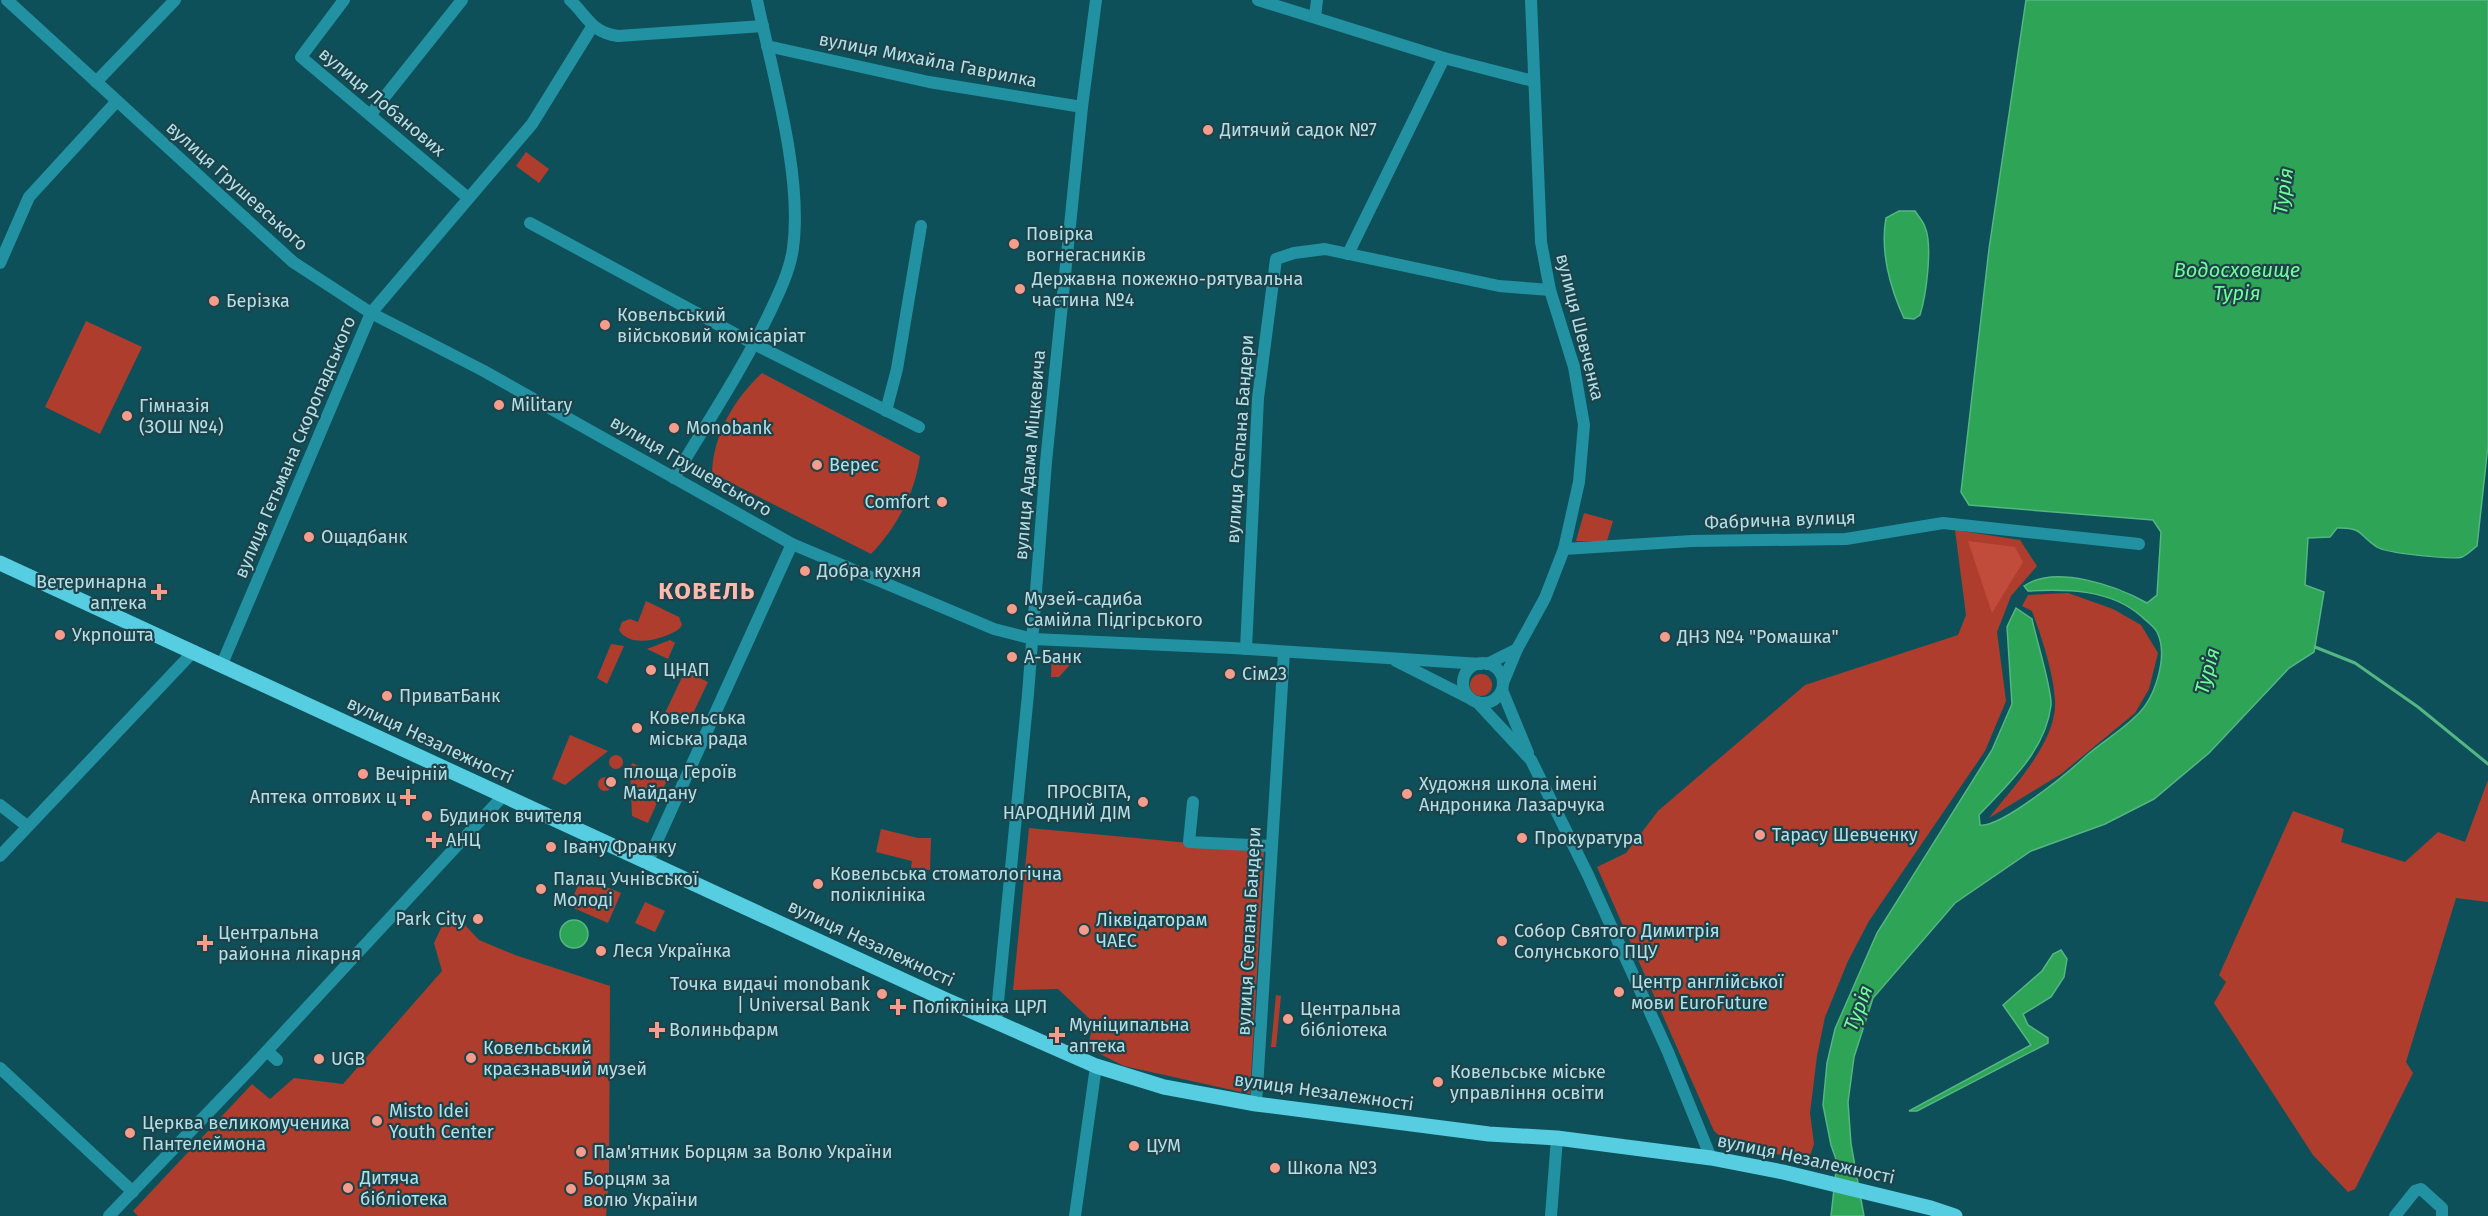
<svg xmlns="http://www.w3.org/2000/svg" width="2488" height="1216" viewBox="0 0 2488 1216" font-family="'Fira Sans',sans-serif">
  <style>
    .green { fill: #af3d2d }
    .forest { fill: #c14c3b }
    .water { fill: #2da456; stroke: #54b683; stroke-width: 1.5 }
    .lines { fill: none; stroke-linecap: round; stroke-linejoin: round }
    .stream { stroke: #54b683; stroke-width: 3 }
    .minor { stroke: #2291a2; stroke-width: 12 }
    .major { stroke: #56cde1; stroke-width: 15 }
    .poi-dot { fill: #f59d8d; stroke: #1f4249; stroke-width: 2 }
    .labels { text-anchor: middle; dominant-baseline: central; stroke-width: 4.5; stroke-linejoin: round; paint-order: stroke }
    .street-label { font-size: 18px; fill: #afe1eb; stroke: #1f4249 }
    .poi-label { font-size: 18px; fill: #afe1eb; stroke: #1f4249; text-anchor: start }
    .water-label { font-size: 20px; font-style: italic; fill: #70fd99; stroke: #1f4249 }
    .district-label { font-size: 24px; font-weight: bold; letter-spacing: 1.5px; fill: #fcb9ad; stroke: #1f4249 }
  </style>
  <rect width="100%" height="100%" fill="#0e505a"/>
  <g class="green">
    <path d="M526 152 549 169 539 183 516 166Z"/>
    <path d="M86 321 142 347 100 434 45 407Z"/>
    <path d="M762 373 920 456C915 493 897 527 871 554L712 473C713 435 734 399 762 373Z"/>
    <path d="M1584 513 1613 521 1607 541H1576Z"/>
    <path d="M1955 530 2020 540 2037 566 2011 596 1997 632 2006 701 1985 751 1869 921 1848 961 1825 1017 1817 1056 1810 1113 1814 1144 1808 1161 1728 1143 1714 1131 1597 867 1626 853 1658 811 1805 685 1958 635 1966 615Z"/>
    <path d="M2068 593 2113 609 2141 625 2158 653 2149 689 2135 713 2061 774 1989 818C2012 788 2058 741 2055 700 2053 671 2042 638 2032 611L2022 606 2028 595Z"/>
    <path d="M646 601 679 617 682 625 679 629C665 639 630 649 619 630L622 622 630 619 638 622Z"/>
    <path d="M670 640 675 643 668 659 647 649Z"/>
    <path d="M611 644 624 646 607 684 597 678Z"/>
    <path d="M1052 654H1076L1075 659 1059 677H1051Z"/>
    <path d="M685 671 708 682 688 724 665 713Z"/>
    <circle cx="1481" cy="685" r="11"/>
    <path d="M570 735 608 751 565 785 552 779Z"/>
    <circle cx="616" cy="762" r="7"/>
    <path d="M632 763 668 778 648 823 632 816 630 769Z"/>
    <circle cx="605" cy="784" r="7"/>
    <path d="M2488 780V902L2456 898 2406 1062 2413 1073 2355 1189 2348 1192 2313 1155 2214 1003 2226 982 2219 975 2293 811 2344 829 2341 842 2405 862 2438 832 2465 842Z"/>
    <path d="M1029 828 1264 850 1250 1094 1124 1066 1088 1048 1093 1022 1058 989 1013 990Z"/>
    <path d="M881 829 918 838H931L930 870 911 868 912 861 876 852Z"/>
    <path d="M582 877 621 893 608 923 569 906Z"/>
    <path d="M645 902 665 911 655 932 635 923Z"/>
    <path d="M450 909 479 940 515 955 610 986 609 1179 606 1216H138L133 1211 252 1084 270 1099 294 1078 343 1084 442 971 434 943Z"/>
    <path d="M1276 995 1281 996 1276 1047H1271Z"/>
  </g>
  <path class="forest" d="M1968 541 2015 547 2023 562 1992 613Z"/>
  <g class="water">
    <path d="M2026 0H2488V445L2477 546C2473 549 2467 555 2462 557 2453 560 2385 553 2377 547 2359 536 2364 527 2337 528L2330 537 2308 538 2305 585 2324 592 2314 652 2289 668 2209 753 2154 799 2105 824 2031 851 1955 903 1873 998 1854 1057 1848 1102 1851 1144 1864 1216H1831L1837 1162 1831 1145 1823 1105 1827 1063 1835 1029 1877 933 1992 750 2012 704 2007 627 2016 608 2032 619C2036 639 2052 689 2051 705 2046 750 2009 783 1979 815L1980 825C2001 828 2069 772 2086 756 2102 742 2121 731 2136 716 2155 699 2169 656 2157 632 2154 626 2146 621 2141 616 2110 589 2067 589 2028 591L2024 586C2055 564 2117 586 2147 603L2157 595 2161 532 2153 520 1969 505 1961 492 1989 249Z"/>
    <path d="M1899 211H1915C1918 216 1923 221 1925 227 1933 246 1926 296 1920 315L1914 319 1904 318C1890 288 1880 251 1886 218Z"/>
    <circle cx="574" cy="934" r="14"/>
    <path d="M2061 950 2067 959 2064 977 2051 997 2023 1014 2028 1025 2048 1038V1043L1917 1111H1909L2031 1045 2003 1005 2042 971 2053 954Z"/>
  </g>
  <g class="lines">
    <path class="stream" d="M2315 647 2355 663 2418 707 2488 764"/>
    <g class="minor">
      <path d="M7 0 293 262 371 313 482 370 792 544 994 629 1033 639 1232 648 1481 664"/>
      <path d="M344 0 301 57 467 197"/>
      <path d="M570 0C589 18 591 32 618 36L763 26"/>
      <path d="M1258 0 1444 58 1533 81"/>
      <path d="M1315 17 1317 0"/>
      <path d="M767 46 929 82 1082 107"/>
      <path d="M96 82 175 0"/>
      <path d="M371 114 462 0"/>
      <path d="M530 223 754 344 919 427"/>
      <path d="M1348 254 1444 58"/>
      <path d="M0 263 29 197 117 101"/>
      <path d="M886 411 897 369 921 226"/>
      <path d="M674 478C706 424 741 372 768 316 778 295 790 271 793 248 803 176 772 72 757 0"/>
      <path d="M1564 549 1692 541 1846 539 1943 523 2139 544"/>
      <path d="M1246 649 1258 398 1276 259 1294 253 1325 249 1499 286 1550 290"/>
      <path d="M1396 661 1469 698"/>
      <circle cx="1483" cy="683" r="20"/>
      <path d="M222 664 371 313 532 124 592 27"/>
      <path d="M1487 664 1517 649"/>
      <path d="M1503 683 1517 649 1545 598 1564 549 1579 482 1584 425 1574 367 1550 290 1541 242 1531 0"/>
      <path d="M1502 690 1528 753"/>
      <path d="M1477 702 1531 760 1588 875 1668 1052 1711 1158"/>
      <path d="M1193 802 1189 842 1271 846"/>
      <path d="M0 805 27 826"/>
      <path d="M0 856 194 651"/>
      <path d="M648 861 792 544"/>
      <path d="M996 1022 1028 694 1046 462 1082 107 1096 0"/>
      <path d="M267 1051 277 1060"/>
      <path d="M0 1068 133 1192"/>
      <path d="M1256 1104 1284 652"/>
      <path d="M109 1216 251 1068 503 796"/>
      <path d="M1075 1216 1096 1066"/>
      <path d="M1551 1216 1557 1138"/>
      <path d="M2395 1216 2415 1191 2421 1189 2442 1208V1216"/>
    </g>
    <path class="major" d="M0 563 944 999 1096 1066 1164 1087 1256 1104 1489 1134 1557 1138 1711 1158 1783 1172 1931 1208 1955 1216"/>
  </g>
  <g class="poi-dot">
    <circle cx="1208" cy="130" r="6"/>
    <circle cx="1014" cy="244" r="6"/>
    <circle cx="1020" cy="289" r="6"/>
    <circle cx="214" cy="301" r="6"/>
    <circle cx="605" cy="325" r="6"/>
    <circle cx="499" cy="405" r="6"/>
    <circle cx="127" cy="416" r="6"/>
    <circle cx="674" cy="428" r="6"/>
    <circle cx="817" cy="465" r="6"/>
    <circle cx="942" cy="502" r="6"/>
    <circle cx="309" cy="537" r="6"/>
    <circle cx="805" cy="571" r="6"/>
    <path d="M156 583h6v6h6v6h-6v6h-6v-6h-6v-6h6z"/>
    <circle cx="1012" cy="609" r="6"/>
    <circle cx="60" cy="635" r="6"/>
    <circle cx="1665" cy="637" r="6"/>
    <circle cx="1012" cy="657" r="6"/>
    <circle cx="651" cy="670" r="6"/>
    <circle cx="1230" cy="674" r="6"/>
    <circle cx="387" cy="696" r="6"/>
    <circle cx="637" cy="728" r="6"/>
    <circle cx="363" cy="774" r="6"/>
    <circle cx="611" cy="782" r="6"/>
    <circle cx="1407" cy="794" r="6"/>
    <path d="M405 788h6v6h6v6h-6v6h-6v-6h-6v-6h6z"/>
    <circle cx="1143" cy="802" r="6"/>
    <circle cx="427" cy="816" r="6"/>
    <circle cx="1760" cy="835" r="6"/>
    <circle cx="1522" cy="838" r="6"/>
    <path d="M431 831h6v6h6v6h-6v6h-6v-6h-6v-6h6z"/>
    <circle cx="551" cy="847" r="6"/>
    <circle cx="818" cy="884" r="6"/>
    <circle cx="541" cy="889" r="6"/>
    <circle cx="478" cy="919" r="6"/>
    <circle cx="1084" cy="930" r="6"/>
    <circle cx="1502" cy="941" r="6"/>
    <path d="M202 934h6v6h6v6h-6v6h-6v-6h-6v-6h6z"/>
    <circle cx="601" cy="951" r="6"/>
    <circle cx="1619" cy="992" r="6"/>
    <circle cx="882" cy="994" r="6"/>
    <path d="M895 998h6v6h6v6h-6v6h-6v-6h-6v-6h6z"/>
    <circle cx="1288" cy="1019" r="6"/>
    <path d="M654 1021h6v6h6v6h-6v6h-6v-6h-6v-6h6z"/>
    <path d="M1054 1026h6v6h6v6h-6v6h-6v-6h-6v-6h6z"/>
    <circle cx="471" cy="1058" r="6"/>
    <circle cx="319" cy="1059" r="6"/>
    <circle cx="1438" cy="1082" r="6"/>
    <circle cx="377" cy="1121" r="6"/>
    <circle cx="130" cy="1133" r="6"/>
    <circle cx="1134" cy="1146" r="6"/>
    <circle cx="581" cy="1152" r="6"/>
    <circle cx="1275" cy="1168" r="6"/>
    <circle cx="348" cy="1188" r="6"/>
    <circle cx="571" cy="1189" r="6"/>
  </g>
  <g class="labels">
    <g class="street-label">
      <text transform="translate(928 60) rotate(11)">вулиця Михайла Гаврилка</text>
      <text transform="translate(382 102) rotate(40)">вулиця Лобанових</text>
      <text transform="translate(237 186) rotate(42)">вулиця Грушевського</text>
      <text transform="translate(1580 327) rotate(76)">вулиця Шевченка</text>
      <text transform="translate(1240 439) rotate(-86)">вулиця Степана Бандери</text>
      <text transform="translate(295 447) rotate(-67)">вулиця Гетьмана Скоропадського</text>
      <text transform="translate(1030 455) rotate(-85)">вулиця Адама Міцкевича</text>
      <text transform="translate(691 466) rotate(30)">вулиця Грушевського</text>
      <text transform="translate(1780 520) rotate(-2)">Фабрична вулиця</text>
      <text transform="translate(430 740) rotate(25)">вулиця Незалежності</text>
      <text transform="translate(1249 931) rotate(-87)">вулиця Степана Бандери</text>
      <text transform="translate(871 943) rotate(25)">вулиця Незалежності</text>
      <text transform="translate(1324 1092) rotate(8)">вулиця Незалежності</text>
      <text transform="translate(1806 1159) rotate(12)">вулиця Незалежності</text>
    </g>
    <g class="poi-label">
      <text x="1220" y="130">Дитячий садок №7</text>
      <text x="1026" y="234">Повірка<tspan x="1026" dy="21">вогнегасників</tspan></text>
      <text x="1032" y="279">Державна пожежно-рятувальна<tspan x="1032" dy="21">частина №4</tspan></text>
      <text x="226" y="301">Берізка</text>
      <text x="617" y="315">Ковельський<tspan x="617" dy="21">військовий комісаріат</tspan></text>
      <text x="511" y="405">Military</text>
      <text x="139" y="406">Гімназія<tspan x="139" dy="21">(ЗОШ №4)</tspan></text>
      <text x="686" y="428">Monobank</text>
      <text x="829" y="465">Верес</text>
      <text x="930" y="502" text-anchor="end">Comfort</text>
      <text x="321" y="537">Ощадбанк</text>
      <text x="817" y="571">Добра кухня</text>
      <text x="147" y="582" text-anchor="end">Ветеринарна<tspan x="147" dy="21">аптека</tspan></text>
      <text x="1024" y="599">Музей-садиба<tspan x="1024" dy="21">Самійла Підгірського</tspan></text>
      <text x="72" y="635">Укрпошта</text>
      <text x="1677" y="637">ДНЗ №4 "Ромашка"</text>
      <text x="1024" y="657">А-Банк</text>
      <text x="663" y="670">ЦНАП</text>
      <text x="1242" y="674">Сім23</text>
      <text x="399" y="696">ПриватБанк</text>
      <text x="649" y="718">Ковельська<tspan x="649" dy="21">міська рада</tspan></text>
      <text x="623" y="772">площа Героїв<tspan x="623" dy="21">Майдану</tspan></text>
      <text x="375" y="774">Вечірній</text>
      <text x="1419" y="784">Художня школа імені<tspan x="1419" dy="21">Андроника Лазарчука</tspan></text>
      <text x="1131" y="792" text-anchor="end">ПРОСВІТА,<tspan x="1131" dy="21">НАРОДНИЙ ДІМ</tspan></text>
      <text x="396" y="797" text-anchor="end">Аптека оптових ц</text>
      <text x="439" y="816">Будинок вчителя</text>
      <text x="1772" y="835">Тарасу Шевченку</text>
      <text x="1534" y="838">Прокуратура</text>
      <text x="446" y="840">АНЦ</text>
      <text x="563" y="847">Івану Франку</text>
      <text x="830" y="874">Ковельська стоматологічна<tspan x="830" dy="21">поліклініка</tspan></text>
      <text x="553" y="879">Палац Учнівської<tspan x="553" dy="21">Молоді</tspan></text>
      <text x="466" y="919" text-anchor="end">Park City</text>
      <text x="1096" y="920">Ліквідаторам<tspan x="1096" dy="21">ЧАЕС</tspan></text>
      <text x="1514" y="931">Собор Святого Димитрія<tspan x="1514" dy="21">Солунського ПЦУ</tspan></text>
      <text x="218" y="933">Центральна<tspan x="218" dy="21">районна лікарня</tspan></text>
      <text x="613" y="951">Леся Українка</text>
      <text x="1631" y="982">Центр англійської<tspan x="1631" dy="21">мови EuroFuture</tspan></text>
      <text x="870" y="984" text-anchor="end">Точка видачі monobank<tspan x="870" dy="21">| Universal Bank</tspan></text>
      <text x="912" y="1007">Поліклініка ЦРЛ</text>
      <text x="1300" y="1009">Центральна<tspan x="1300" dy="21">бібліотека</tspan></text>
      <text x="1069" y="1025">Муніципальна<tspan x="1069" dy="21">аптека</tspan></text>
      <text x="669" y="1030">Волиньфарм</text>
      <text x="483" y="1048">Ковельський<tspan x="483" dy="21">краєзнавчий музей</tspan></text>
      <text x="331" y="1059">UGB</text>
      <text x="1450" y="1072">Ковельське міське<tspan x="1450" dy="21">управління освіти</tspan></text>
      <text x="389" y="1111">Misto Idei<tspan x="389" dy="21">Youth Center</tspan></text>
      <text x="142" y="1123">Церква великомученика<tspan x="142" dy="21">Пантелеймона</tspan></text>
      <text x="1146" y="1146">ЦУМ</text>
      <text x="593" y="1152">Пам'ятник Борцям за Волю України</text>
      <text x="1287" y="1168">Школа №3</text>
      <text x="360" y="1178">Дитяча<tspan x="360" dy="21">бібліотека</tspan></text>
      <text x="583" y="1179">Борцям за<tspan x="583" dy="21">волю України</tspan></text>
    </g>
    <g class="water-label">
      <text transform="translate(2283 191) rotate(-82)">Турія</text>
      <text x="2237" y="270">Водосховище<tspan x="2237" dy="23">Турія</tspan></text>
      <text transform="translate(2207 671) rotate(-75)">Турія</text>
      <text transform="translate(1858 1008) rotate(-69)">Турія</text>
    </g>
    <g class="district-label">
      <text x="707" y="591">КОВЕЛЬ</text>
    </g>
  </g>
</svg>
